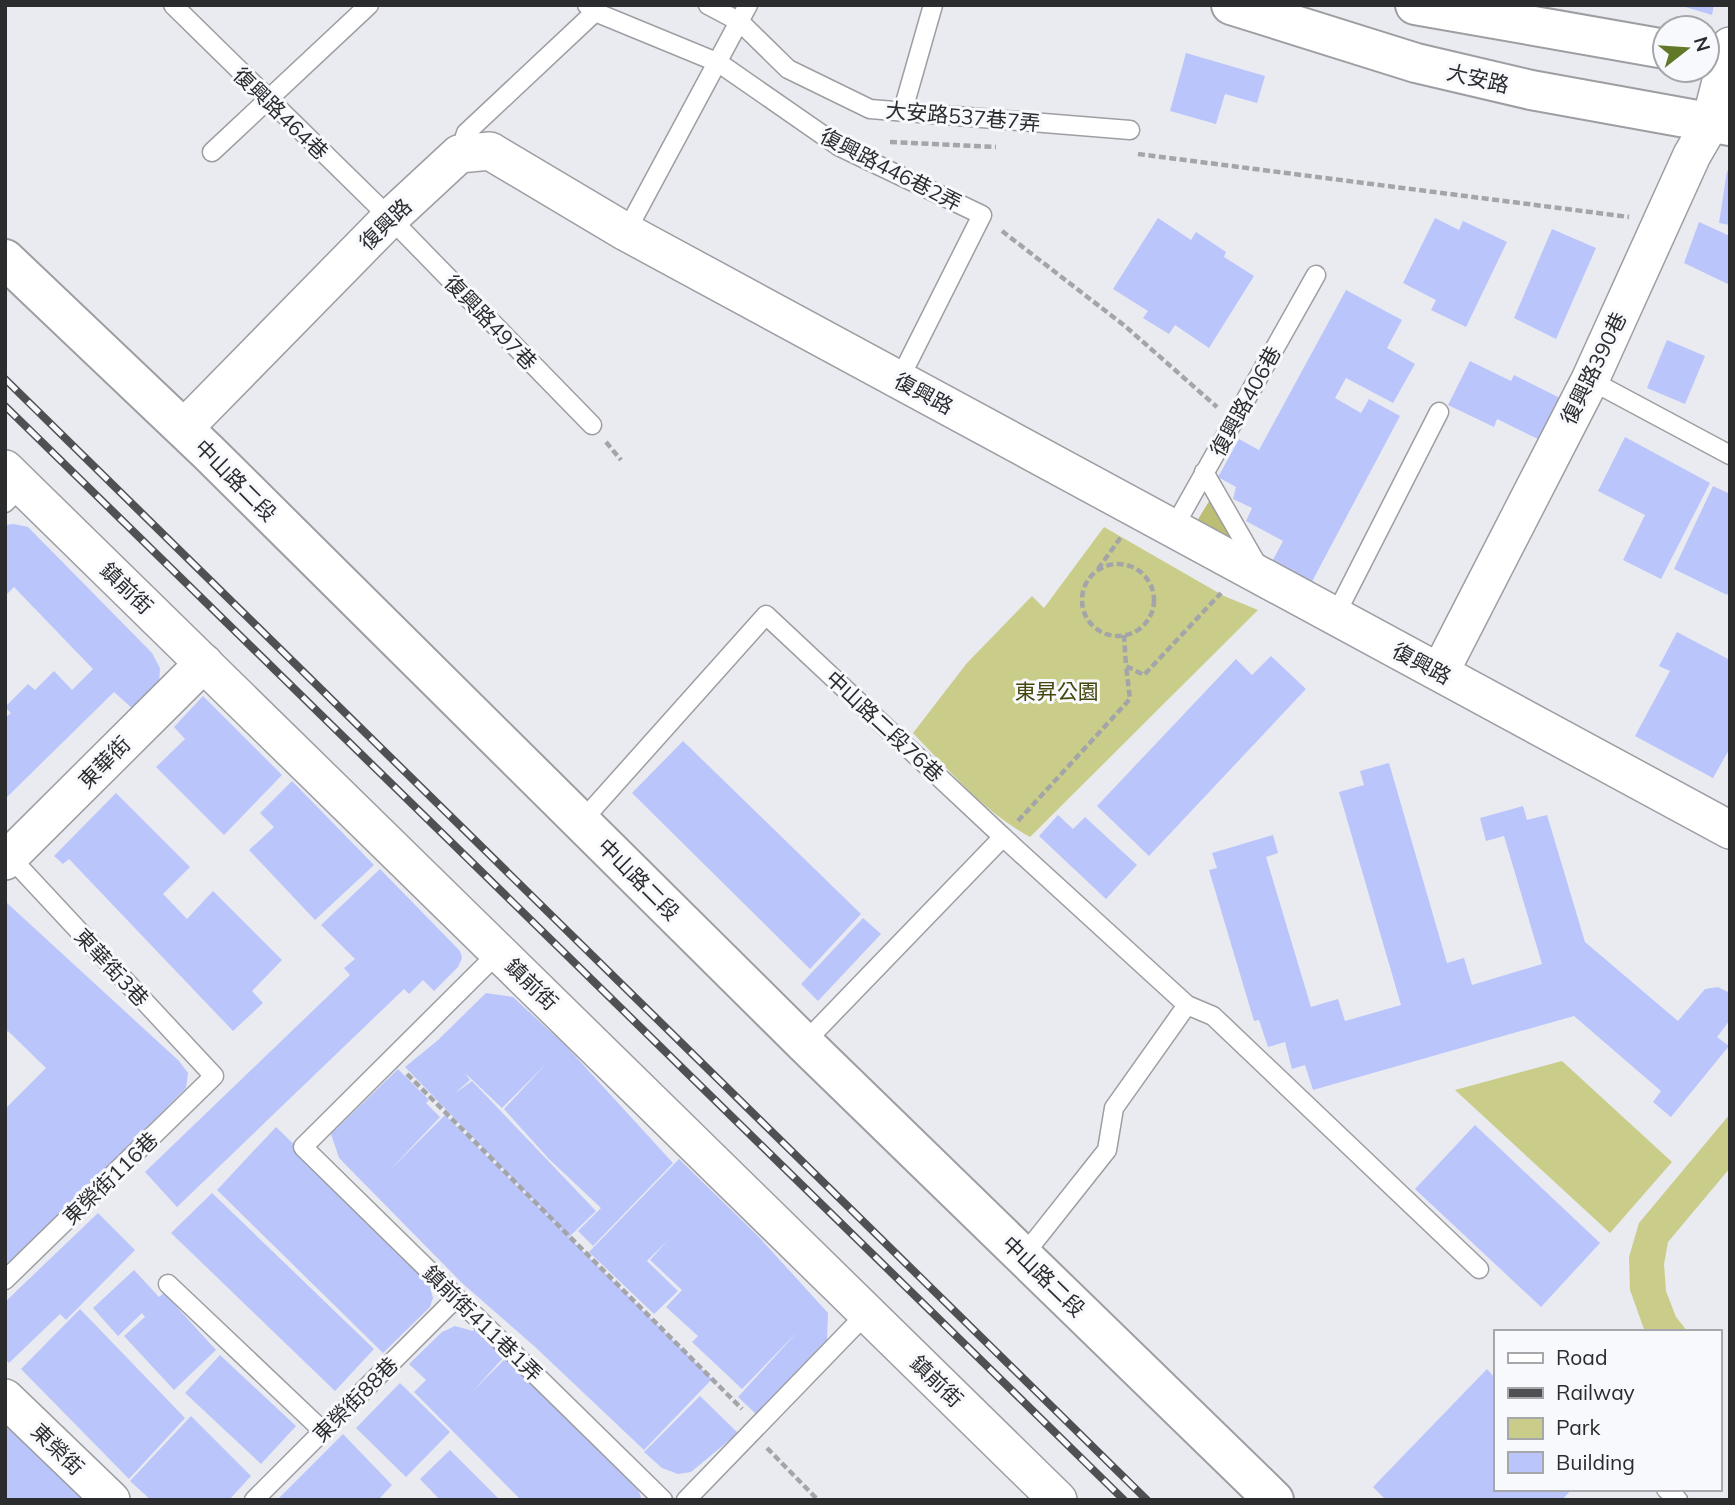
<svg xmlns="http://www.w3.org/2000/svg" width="1735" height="1505" viewBox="0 0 1735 1505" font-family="Mulish,'Noto Sans TC',sans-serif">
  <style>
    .green { fill: #c9cd89 }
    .forest { fill: #bbbe73 }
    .building { fill: #bac5fb }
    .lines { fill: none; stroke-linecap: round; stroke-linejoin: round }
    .service-casing { stroke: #9d9ea2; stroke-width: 21 }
    .minor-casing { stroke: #9d9ea2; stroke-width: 40 }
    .tertiary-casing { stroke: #9d9ea2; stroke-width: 42 }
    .secondary-casing { stroke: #9d9ea2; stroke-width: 42 }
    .path { stroke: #a4a5a9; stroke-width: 4.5; stroke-dasharray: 7 3.5; stroke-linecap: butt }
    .service { stroke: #fff; stroke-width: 18 }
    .minor { stroke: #fff; stroke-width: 37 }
    .tertiary { stroke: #fff; stroke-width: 38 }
    .secondary { stroke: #fff; stroke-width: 38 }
    .rail-casing { stroke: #4f5052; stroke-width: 8 }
    .rail { stroke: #f8f9fd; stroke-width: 5; stroke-dasharray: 16; stroke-linecap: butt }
    .labels { text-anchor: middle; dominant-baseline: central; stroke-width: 6; stroke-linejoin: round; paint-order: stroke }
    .street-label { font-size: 21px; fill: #2b2c2e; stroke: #f8f9fd }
    .park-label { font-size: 21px; fill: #44460b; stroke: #f8f9fd }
  </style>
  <rect width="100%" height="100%" fill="#eaebf0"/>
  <g class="green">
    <path d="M1104 527 1224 596 1258 610 1030 837C984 812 949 770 913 733L967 663 1032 596 1044 608Z"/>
    <path d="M1562 1061 1672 1162 1610 1233 1455 1090Z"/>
    <path d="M1730 1114V1168L1668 1242 1664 1264 1666 1291 1676 1317 1688 1332H1645L1630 1290 1629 1257 1639 1223Z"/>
  </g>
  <path class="forest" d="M1211 498 1241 555 1194 526Z"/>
  <g class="building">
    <path d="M1679 5H1714L1712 15Z"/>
    <path d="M1186 53 1265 76 1257 103 1225 94 1216 124 1170 111Z"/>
    <path d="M1727 171 1730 172V225L1719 223Z"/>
    <path d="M1158 218 1191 240 1196 232 1226 252 1224 257 1254 276 1209 348 1175 325 1169 334 1143 318 1148 311 1113 289Z"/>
    <path d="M1435 218 1459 230 1463 221 1507 242 1466 327 1431 310 1436 300 1403 283Z"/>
    <path d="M1699 222 1730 236V285L1684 263Z"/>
    <path d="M1552 229 1596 248 1556 339 1514 318Z"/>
    <path d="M1346 290 1402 320 1387 348 1415 364 1393 403 1346 378 1335 398 1361 413 1369 399 1400 416 1307 591 1267 571 1283 541 1246 521 1252 508 1233 499 1236 487 1218 477 1239 439 1259 450Z"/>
    <path d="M1667 340 1705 356 1685 404 1647 388Z"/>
    <path d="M1470 361 1511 381 1514 375 1560 398 1540 440 1497 419 1494 427 1448 405Z"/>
    <path d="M1625 437 1710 483 1661 579 1623 560 1645 515 1598 491Z"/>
    <path d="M1713 486 1730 494V588L1727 595 1674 569Z"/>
    <path d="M14 524 28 527 152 653 160 668 159 685 133 709 114 692 5 799V718L11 713 5 707 28 684 35 690 54 671 72 690 93 669 14 587 5 596V525Z"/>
    <path d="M1677 632 1730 660V748L1713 778 1635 736 1670 671 1659 666Z"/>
    <path d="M1271 656 1306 689 1149 856 1097 806 1236 659 1252 675Z"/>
    <path d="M203 696 282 775 224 835 156 767 185 739 174 727Z"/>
    <path d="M683 741 861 914 810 969 632 793Z"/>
    <path d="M1389 763 1447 963 1464 958 1472 985 1542 964 1504 836 1486 841 1480 818 1523 806 1527 820 1547 815 1585 942 1678 1021 1705 989 1718 987 1730 993V1020L1717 1037 1729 1046 1671 1117 1653 1102 1661 1091 1574 1016 1313 1090 1305 1065 1292 1069 1285 1042 1268 1047 1259 1020 1254 1021 1209 870 1217 868 1212 853 1273 835 1278 853 1266 857 1311 1007 1338 999 1345 1021 1401 1005 1339 792 1364 785 1360 771Z"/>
    <path d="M292 781 374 865 315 920 249 850 274 827 260 813Z"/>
    <path d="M116 793 190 867 163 894 187 919 213 891 282 960 252 991 263 1003 233 1031 69 859 63 864 54 856Z"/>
    <path d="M1058 815 1073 829 1085 817 1137 865 1106 899 1039 836Z"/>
    <path d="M380 869 460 951 462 958 458 967 434 991 423 980 409 994 404 989 177 1207 145 1172 350 975 344 968 355 959 321 925Z"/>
    <path d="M7 903 179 1061 188 1073 186 1088 5 1270V1109L46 1068 8 1031 5 1034Z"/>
    <path d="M863 918 881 934 818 1001 801 984Z"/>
    <path d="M486 993 513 997 565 1045 673 1163 593 1246 578 1231 601 1208 548 1158 504 1109 547 1063 502 1108 465 1073 470 1080 454 1094 472 1081 596 1211 569 1237 405 1067 437 1041Z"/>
    <path d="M398 1069 429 1100 426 1103 440 1117 389 1171 445 1115 712 1379 644 1450 533 1345 462 1283 339 1158 331 1134Z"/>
    <path d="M1475 1125 1600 1243 1541 1307 1415 1189Z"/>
    <path d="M276 1127 316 1166 312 1170 426 1274 433 1298 430 1307 383 1353 217 1190Z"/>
    <path d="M679 1159 758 1236 828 1313 827 1340 756 1414 738 1397 799 1330 742 1389 692 1342 698 1336 666 1307 682 1290 650 1260 668 1240 647 1261 678 1291 654 1314 589 1252Z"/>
    <path d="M212 1193 374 1349 335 1391 171 1233Z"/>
    <path d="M98 1213 135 1250 66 1320 60 1314 9 1363 5 1359V1302Z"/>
    <path d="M134 1270 159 1297 164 1293 216 1350 174 1390 124 1336 145 1317 142 1313 118 1336 93 1308Z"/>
    <path d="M80 1309 185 1418 129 1479 21 1369Z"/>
    <path d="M455 1326 473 1331 476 1327 504 1357 472 1392 508 1356 638 1489 642 1500H521L414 1392 426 1380 409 1364 442 1332Z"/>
    <path d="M220 1355 296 1426 261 1464 185 1393Z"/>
    <path d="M1487 1369 1495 1378V1489H1572L1562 1500H1386L1373 1487Z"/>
    <path d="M400 1383 450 1432 406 1477 356 1428Z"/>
    <path d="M700 1396 738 1433 691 1472 678 1474 662 1468 644 1452Z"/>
    <path d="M191 1416 251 1476 229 1500H151L130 1481Z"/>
    <path d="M5 1419 83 1500H5Z"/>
    <path d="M343 1434 392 1485 378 1500H277Z"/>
    <path d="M450 1450 500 1500H440L420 1479Z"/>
  </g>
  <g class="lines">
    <defs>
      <g id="service">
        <path d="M173 5 390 218 592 425"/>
        <path d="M587 5 595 12 719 63 840 147 982 215 899 380"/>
        <path d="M708 5 740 22 788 69 870 109 1130 130"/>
        <path d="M903 110 933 5"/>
        <path d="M212 152 369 5"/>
        <path d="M459 154 466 133 595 12"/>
        <path d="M626 232 748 5"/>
        <path d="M1590 380 1730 455"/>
        <path d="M1204 472 1258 566"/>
        <path d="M5 503 22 486"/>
        <path d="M1174 527 1316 275"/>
        <path d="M1335 616 1439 412"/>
        <path d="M581 822 766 615 1003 837"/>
        <path d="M499 952 303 1147 663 1500"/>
        <path d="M804 1043 1003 837 1187 1005 1213 1016 1479 1269"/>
        <path d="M1023 1256 1107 1150 1114 1108 1187 1005"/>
        <path d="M5 1280 214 1076 10 857"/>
        <path d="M168 1284 323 1431"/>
        <path d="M1666 1489 1678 1500"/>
        <path d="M254 1500 456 1298"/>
        <path d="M686 1500 867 1313"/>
      </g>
      <g id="minor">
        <path d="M184 428 390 218 459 154 490 151 626 232 1730 830"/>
        <path d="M5 469 1058 1500"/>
        <path d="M1440 672 1590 380 1692 155 1710 124 1730 46"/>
        <path d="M5 861 204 663"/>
        <path d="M5 1398 111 1500"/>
      </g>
      <g id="tertiary">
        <path d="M1231 5 1416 63 1531 90 1730 126"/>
        <path d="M1415 5 1665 49"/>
        <path d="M1707 54 1730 57"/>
      </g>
      <path id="secondary" d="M5 259 208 452 804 1043 1274 1500"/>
    </defs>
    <use href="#service" class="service-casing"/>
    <use href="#minor" class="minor-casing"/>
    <use href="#tertiary" class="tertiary-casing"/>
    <use href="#secondary" class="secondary-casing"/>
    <g class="path">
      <path d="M890 142 996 147"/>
      <path d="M1138 154 1629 217"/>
      <path d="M1002 231 1125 326 1217 407"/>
      <path d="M606 442 621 460"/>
      <circle cx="1118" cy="600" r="36"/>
      <path d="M1098 569 1121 537"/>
      <path d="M1124 635 1126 666 1144 675 1221 593"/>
      <path d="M1018 821 1130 699 1126 666"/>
      <path d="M407 1074 742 1409"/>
      <path d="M767 1448 818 1500"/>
    </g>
    <use href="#service" class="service"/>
    <use href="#minor" class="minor"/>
    <use href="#tertiary" class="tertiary"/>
    <use href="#secondary" class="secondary"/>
    <defs>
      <g id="rail">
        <path d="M5 379 1147 1500"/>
        <path d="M5 406 1124 1500"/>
      </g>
    </defs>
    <use href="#rail" class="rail-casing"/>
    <use href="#rail" class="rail"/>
  </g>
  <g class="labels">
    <g class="street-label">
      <text transform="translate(1478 78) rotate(13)">大安路</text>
      <text transform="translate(281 113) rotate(44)">復興路464巷</text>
      <text transform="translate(963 116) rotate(5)">大安路537巷7弄</text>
      <text transform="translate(891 169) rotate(27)">復興路446巷2弄</text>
      <text transform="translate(385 224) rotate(-44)">復興路</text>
      <text transform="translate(491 322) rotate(46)">復興路497巷</text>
      <text transform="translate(1593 368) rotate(-64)">復興路390巷</text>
      <text transform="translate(924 393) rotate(28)">復興路</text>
      <text transform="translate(1245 401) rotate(-61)">復興路406巷</text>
      <text transform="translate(236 480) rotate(45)">中山路二段</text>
      <text transform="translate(127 588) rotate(44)">鎮前街</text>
      <text transform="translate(1422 663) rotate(28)">復興路</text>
      <text transform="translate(885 726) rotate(43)">中山路二段76巷</text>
      <text transform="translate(104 762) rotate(-45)">東華街</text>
      <text transform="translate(639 879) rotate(45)">中山路二段</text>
      <text transform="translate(112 967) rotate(47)">東華街3巷</text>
      <text transform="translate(532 984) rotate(44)">鎮前街</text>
      <text transform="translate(110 1178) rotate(-44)">東榮街116巷</text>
      <text transform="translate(1044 1276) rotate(44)">中山路二段</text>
      <text transform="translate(483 1323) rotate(44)">鎮前街411巷1弄</text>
      <text transform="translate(937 1381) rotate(44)">鎮前街</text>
      <text transform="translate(355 1399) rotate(-45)">東榮街88巷</text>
      <text transform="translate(58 1449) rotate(44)">東榮街</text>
    </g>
    <g class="park-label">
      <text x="1057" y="691">東昇公園</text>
    </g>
  </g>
  <rect width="1735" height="1505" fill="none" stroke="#2b2c2e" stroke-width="14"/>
  <rect x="1494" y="1330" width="228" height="161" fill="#f8f9fd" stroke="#a6a7aa" stroke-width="2"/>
  <rect x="1508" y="1353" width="35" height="10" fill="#ffffff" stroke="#a6a7aa" stroke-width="2"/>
  <text x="1556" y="1365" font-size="21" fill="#2b2c2e">Road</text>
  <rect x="1508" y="1388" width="35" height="10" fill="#4f5052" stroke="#a6a7aa" stroke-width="2"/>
  <text x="1556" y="1400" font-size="21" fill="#2b2c2e">Railway</text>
  <rect x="1508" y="1418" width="35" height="21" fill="#c9cd89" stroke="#a6a7aa" stroke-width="2"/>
  <text x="1556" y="1435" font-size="21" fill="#2b2c2e">Park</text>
  <rect x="1508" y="1452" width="35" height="21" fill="#bac5fb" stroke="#a6a7aa" stroke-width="2"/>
  <text x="1556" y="1470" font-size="21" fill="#2b2c2e">Building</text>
  <g transform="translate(1686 49) rotate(73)"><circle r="33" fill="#f8f9fd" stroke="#a6a7aa" stroke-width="2"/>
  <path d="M0-5L12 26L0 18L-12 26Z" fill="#627829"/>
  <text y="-10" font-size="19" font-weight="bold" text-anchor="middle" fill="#2b2c2e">N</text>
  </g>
</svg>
